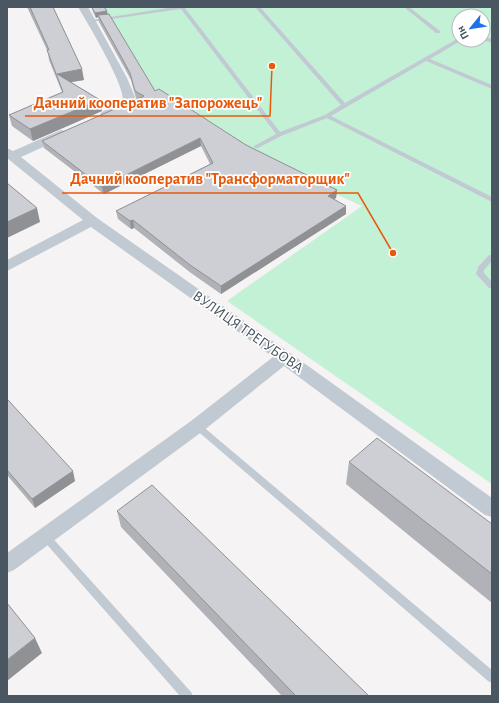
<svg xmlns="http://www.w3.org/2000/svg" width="499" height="703" viewBox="0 0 499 703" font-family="'Alegreya Sans',sans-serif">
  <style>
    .green { fill: #c3f1d5; fill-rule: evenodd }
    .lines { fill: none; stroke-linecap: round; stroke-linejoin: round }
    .lane { fill: #c1cad2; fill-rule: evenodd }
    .street { fill: #c1cad2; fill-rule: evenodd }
    .wall { fill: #b0b2b7 }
    .shaded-wall { fill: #909195 }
    .building { fill: #cdcfd5; stroke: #909195 }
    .labels { text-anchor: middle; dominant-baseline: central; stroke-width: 3.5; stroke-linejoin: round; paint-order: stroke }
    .street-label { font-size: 15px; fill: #4a5661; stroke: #fff }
    .leader { fill: none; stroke: #e8590c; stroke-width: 1.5 }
    .callout-dot { fill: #e8590c; stroke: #fff; stroke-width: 1.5 }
    .callout-label { font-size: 16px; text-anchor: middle; font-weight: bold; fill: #e8590c; stroke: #fff; stroke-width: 3.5; stroke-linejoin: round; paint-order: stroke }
  </style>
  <rect width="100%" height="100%" fill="#f5f3f3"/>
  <path class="green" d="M102 7H492V484L227 301 362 206 246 153 151 92ZM459 16H483V40H459Z"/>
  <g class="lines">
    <g class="lane">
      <path d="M174 7H186L185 8 280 132 325 115 341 105 255 7H260L345 103 457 39 462 40 430 59 492 85V89L426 61 331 116 492 197V202L327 118 281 136 258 148H254V146L276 134 181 9 91 22 89 21 91 20Z"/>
      <path d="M404 7H409L440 31V33H436Z"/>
      <path d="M483 36 492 39V43L483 40Z"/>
      <path d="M489 255H492V261L484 270V273L492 282V288H489L476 274 478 267Z"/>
      <path d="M197 423 200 424 492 670V683L488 681 194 428 193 426 194 424Z"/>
      <path d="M45 532 48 533 191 692 193 696H180L42 539 40 536 42 533Z"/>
    </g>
    <g class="street">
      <path d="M78 7H88L127 78 135 97 132 105C123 110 112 119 102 116L100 114 102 112 123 101C125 85 88 24 78 7Z"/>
      <path d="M61 130 65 131 67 134 65 137 21 157 97 218 290 353 492 498V517L485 515 284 366 203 431 14 570 7 573V553L191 421 273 357 91 227 7 271V260L83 220 7 158V148L13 151Z"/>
    </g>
  </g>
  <g class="wall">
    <path d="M27 7H53L84 80 71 82 100 100 102 111 33 141 12 126 9 115 62 92 49 60 48 52Z"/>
    <path d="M92 8 107 11V14L155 91 246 145 337 190 336 198 334 199 346 214 221 294 191 273 134 228 131 229 118 219 116 211 210 164 201 146 104 194 44 148 42 141 137 99 136 98 131 80 124 67 99 22 98 17 96 18 93 12Z"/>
    <path d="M7 400 75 481 35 508 7 475Z"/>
    <path d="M349 462 492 524V603L346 484Z"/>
    <path d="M117 511 369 696H282L121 527Z"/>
  </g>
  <g class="shaded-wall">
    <path d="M107 11 108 16 98 15V17L96 18 95 13Z"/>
    <path d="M82 69 84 80 60 84 57 74Z"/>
    <path d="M100 100 102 111 33 141 30 129Z"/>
    <path d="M200 138 201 146 104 194 102 187Z"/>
    <path d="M337 190 336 198 327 203 328 196Z"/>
    <path d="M346 206V214L221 294V286Z"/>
    <path d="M37 208 40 222 7 238V222Z"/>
    <path d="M133 220 134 228 131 229 130 221Z"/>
    <path d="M73 471 75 481 35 508 32 499Z"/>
    <path d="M35 638 42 653 7 681V660Z"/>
  </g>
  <g class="building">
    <path d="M30 7H53L82 69 57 74 100 100 30 129 9 115 63 92 47 50H49Z"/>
    <path d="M93 7H104L107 11 95 13 92 8Z"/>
    <path d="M109 14 155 91 159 89 246 145 337 190 328 196 346 206 221 286 190 265 133 220 130 221 116 211 213 163 200 138 102 187 42 141 144 96 135 91 130 73 123 60 98 15Z"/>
    <path d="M7 183 37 208 7 222Z"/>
    <path d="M7 400H8L73 471 32 499 7 470Z"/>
    <path d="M377 438 492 524V574L349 462Z"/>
    <path d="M152 485 369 696H296L117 511Z"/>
    <path d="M7 603 35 638 7 660Z"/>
  </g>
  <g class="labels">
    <g class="street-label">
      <text transform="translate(248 332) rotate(35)">ВУЛИЦЯ ТРЕГУБОВА</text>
    </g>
  </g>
  <path class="leader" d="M272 66L270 116H25M393 253L358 193H62"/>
  <g class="callout-dot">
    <circle cx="272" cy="66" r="4"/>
    <circle cx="393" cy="253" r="4"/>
  </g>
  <g class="callout-label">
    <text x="148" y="108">Дачний кооператив "Запорожець"</text>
    <text x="210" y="184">Дачний кооператив "Трансформаторщик"</text>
  </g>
  <rect width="499" height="703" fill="none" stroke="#4a5661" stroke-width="16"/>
  <g transform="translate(471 28) rotate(240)"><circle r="19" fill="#ffffff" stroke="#b7bbc0"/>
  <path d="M0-3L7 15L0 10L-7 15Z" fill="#1a73e8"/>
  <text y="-6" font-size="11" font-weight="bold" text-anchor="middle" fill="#4a5661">Пн</text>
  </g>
</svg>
